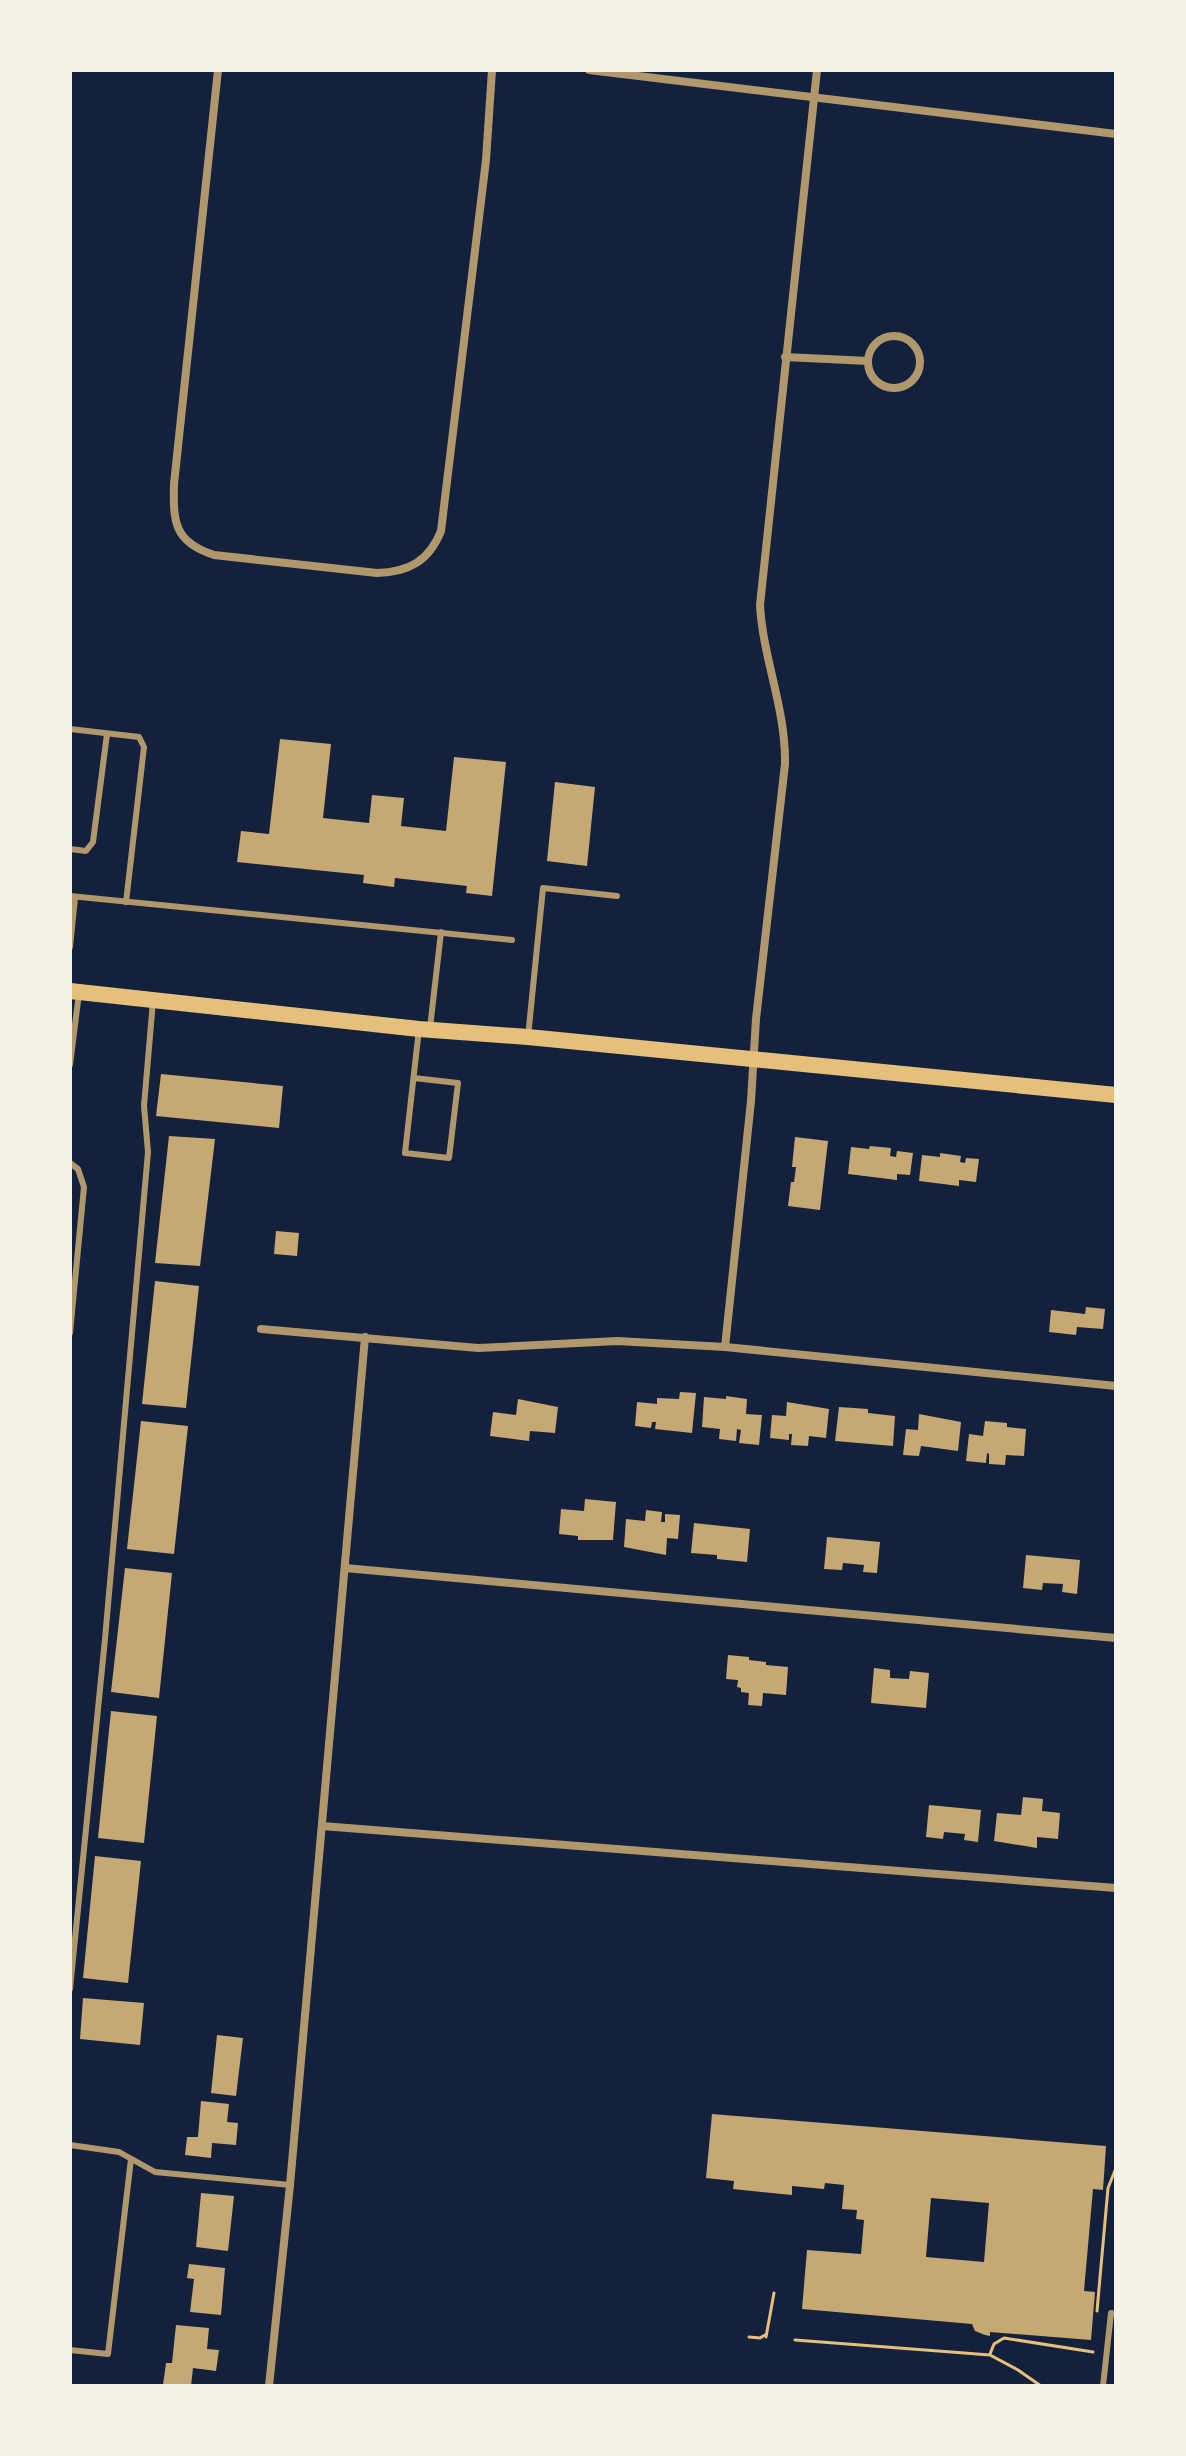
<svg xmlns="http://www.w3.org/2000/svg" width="1186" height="2456" viewBox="0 0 1186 2456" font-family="'Sofia Sans Condensed',sans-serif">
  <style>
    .building { fill: #c6a872; fill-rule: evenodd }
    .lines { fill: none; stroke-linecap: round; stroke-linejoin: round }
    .path { stroke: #e5c07b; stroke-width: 3 }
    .service { stroke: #b1986c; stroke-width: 6 }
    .minor { stroke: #b1986c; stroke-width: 8 }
    .secondary { stroke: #e5c07b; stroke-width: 16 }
  </style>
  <rect width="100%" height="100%" fill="#14213d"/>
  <g class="building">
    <path d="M280 739 331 744 323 818 369 823 372 795 404 798 401 826 446 831 454 757 506 762 492 896 466 893 467 886 395 878 394 887 363 883 364 875 237 862 241 831 269 834Z"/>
    <path d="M555 782 595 787 587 866 547 861Z"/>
    <path d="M161 1074 283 1086 279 1128 156 1116Z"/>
    <path d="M169 1136 215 1139 200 1266 155 1263Z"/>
    <path d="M795 1137 828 1141 820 1210 788 1206 791 1182H794L796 1167H792Z"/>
    <path d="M870 1146 891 1148 890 1156 896 1157 897 1151 913 1153 910 1175 897 1174V1180L848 1174 851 1147 869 1149Z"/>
    <path d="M940 1153 961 1156 960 1162 965 1163 966 1158 979 1159 976 1182 959 1180V1186L919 1181 922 1155 940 1157Z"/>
    <path d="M276 1231 299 1233 297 1256 274 1254Z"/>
    <path d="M155 1281 199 1286 186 1408 142 1404Z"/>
    <path d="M1086 1307 1105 1309 1103 1329 1077 1327 1076 1335 1049 1332 1051 1310 1085 1314Z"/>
    <path d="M680 1392 696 1393 692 1433 655 1429 656 1422H652L651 1428 635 1426 637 1402 657 1404V1398L679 1399Z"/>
    <path d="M726 1396 747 1399 746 1414 762 1415 759 1445 739 1443 741 1430 737 1429 736 1441 719 1439 720 1429 702 1427 704 1397 726 1399Z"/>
    <path d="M518 1399 558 1407 555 1433 530 1431 529 1441 490 1436 493 1412 516 1415Z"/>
    <path d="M787 1402 829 1409 826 1438 809 1436 808 1446 791 1445 792 1434H789V1440L770 1438 772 1415 786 1416Z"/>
    <path d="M839 1407 868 1409V1413L895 1416 893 1446 835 1441Z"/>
    <path d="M919 1414 961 1422 958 1451 921 1446 919 1456 903 1455 906 1429 918 1430Z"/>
    <path d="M141 1421 188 1426 174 1554 127 1549Z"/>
    <path d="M985 1421 1007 1423V1427L1026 1429 1024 1456 1006 1455 1005 1465 989 1464V1454L987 1453 986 1463 966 1461 969 1434 983 1436Z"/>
    <path d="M585 1499 616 1502 613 1540H578V1536L559 1534 561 1509 584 1511Z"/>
    <path d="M646 1510 662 1512 661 1522H665V1514L680 1515 678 1539 667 1538 666 1555 624 1547 626 1519 645 1521Z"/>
    <path d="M694 1523 750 1529 747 1562 717 1559V1555L691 1553Z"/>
    <path d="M827 1537 880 1542 877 1573 863 1572 864 1565 843 1563 842 1570 824 1569Z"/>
    <path d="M1026 1555 1080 1560 1077 1594 1062 1592 1063 1584 1043 1583 1042 1590 1023 1588Z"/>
    <path d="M125 1568 172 1573 159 1698 111 1692Z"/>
    <path d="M728 1655 749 1657V1660L766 1662V1665L788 1667 786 1695 763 1693 762 1706 748 1705 749 1693 741 1692V1688L737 1687 738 1680 726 1679Z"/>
    <path d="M874 1668 890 1670V1678L909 1679 910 1671 929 1673 926 1708 871 1703Z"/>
    <path d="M111 1711 157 1716 144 1843 98 1838Z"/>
    <path d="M1023 1797 1043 1799 1042 1811 1060 1813 1058 1839 1037 1837V1848L994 1841 997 1813 1021 1815Z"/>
    <path d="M929 1805 981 1810 978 1842 964 1840 965 1834 944 1832 943 1839 926 1837Z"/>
    <path d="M95 1856 141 1861 128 1983 83 1978Z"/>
    <path d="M83 1998 144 2003 140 2045 80 2039Z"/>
    <path d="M217 2035 243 2038 236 2096 211 2093Z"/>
    <path d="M201 2101 229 2104 227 2122 238 2123 236 2145 212 2143 211 2158 185 2155 187 2137H198Z"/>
    <path d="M712 2114 1106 2146 1103 2190 1093 2189 1084 2291 1095 2292 1091 2340 990 2332V2336L985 2335 975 2331 972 2324 802 2309 807 2250 861 2254 864 2220 856 2219 857 2210 842 2209 844 2185 825 2183 824 2189 792 2186V2195L733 2189 734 2181 706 2178ZM931 2198 989 2203 984 2262 926 2257Z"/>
    <path d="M201 2193 234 2196 228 2251 196 2247Z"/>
    <path d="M189 2264 225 2268 221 2315 190 2312 194 2279 187 2278Z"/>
    <path d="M176 2325 209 2328 207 2349 219 2350 216 2371 193 2368 191 2386 163 2385 166 2363H172Z"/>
  </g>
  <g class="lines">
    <g class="path">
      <path d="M1097 2311 1108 2188 1116 2168"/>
      <path d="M749 2337 760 2338 765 2335"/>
      <path d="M766 2337 774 2293"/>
      <path d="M795 2340 990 2355 1018 2370 1041 2386"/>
      <path d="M990 2354 994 2344 1004 2338 1093 2352"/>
    </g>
    <g class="service">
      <path d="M70 729 139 737 144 747 126 902"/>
      <path d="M70 849 86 851 93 842 107 734"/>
      <path d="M70 896 512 940"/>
      <path d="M70 947 75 898"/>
      <path d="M430 1028 441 932"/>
      <path d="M528 1037 543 888 617 896"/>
      <path d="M70 1065 79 993"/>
      <path d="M414 1078 458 1083 449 1158 405 1153 419 1029"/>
      <path d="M70 1163 78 1169 84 1187 70 1333"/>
      <path d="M70 1989 105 1639 148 1152 144 1106 153 1001"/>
      <path d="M70 2145 119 2152 155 2172 290 2185"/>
      <path d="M70 2350 108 2354 131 2159"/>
      <path d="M1103 2386 1111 2313 1116 2314"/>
    </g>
    <g class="minor">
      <path d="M218 70 174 484C173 522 174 542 214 555L377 573C409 572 429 561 441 531L486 160 492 70"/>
      <path d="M589 70 1116 134"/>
      <circle cx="894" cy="362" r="26"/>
      <path d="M785 357 868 361"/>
      <path d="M261 1329 478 1348 617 1341 725 1347 1116 1386"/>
      <path d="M725 1347 751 1101 756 1019 785 764C786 709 763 659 760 605L817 70"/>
      <path d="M345 1568 1116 1638"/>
      <path d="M322 1826 1116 1888"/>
      <path d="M269 2386 290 2185 365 1337"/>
    </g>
    <path class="secondary" d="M70 991 419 1029 528 1037 1116 1095"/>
  </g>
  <rect width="1186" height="2456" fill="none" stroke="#f6f1e7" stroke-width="144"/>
</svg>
